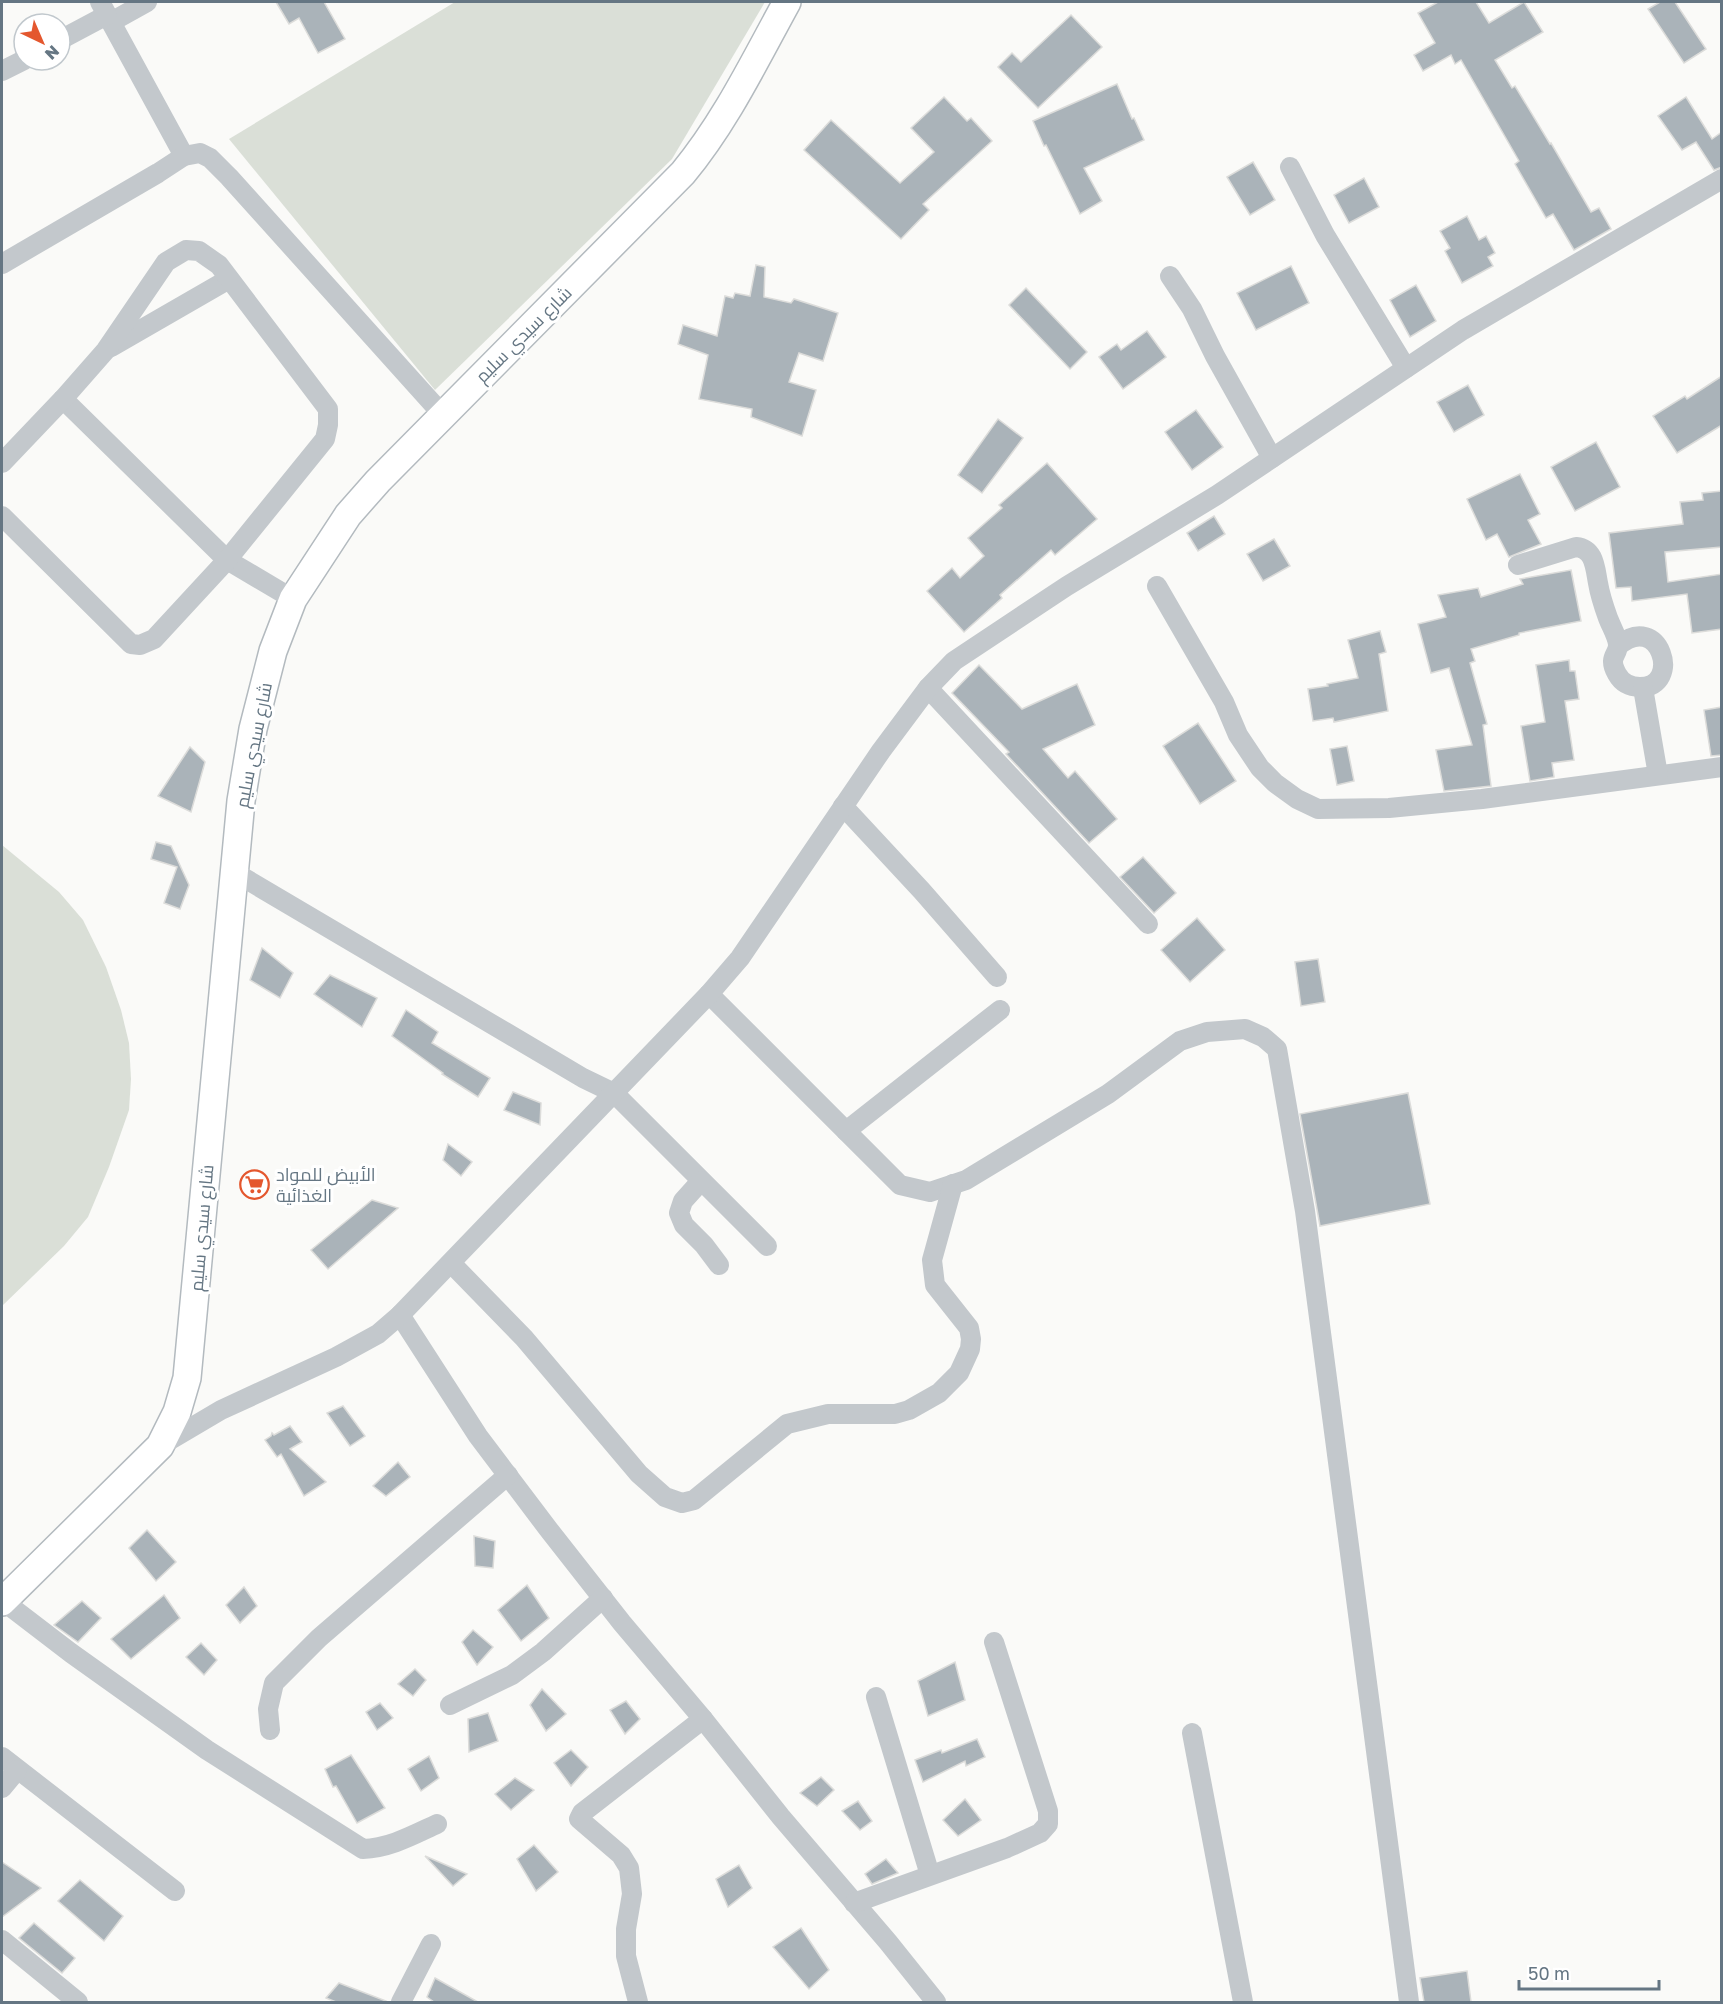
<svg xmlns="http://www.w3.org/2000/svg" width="1723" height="2004" viewBox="0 0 1723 2004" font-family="'Golos Text',Cairo,sans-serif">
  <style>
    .green { fill: #dadfd7 }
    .building { fill: #aab3b9; stroke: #dcdcda; stroke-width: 1.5 }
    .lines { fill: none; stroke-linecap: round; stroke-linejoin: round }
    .secondary-casing { stroke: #b3babf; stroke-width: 30 }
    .street { stroke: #c3c8cc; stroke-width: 20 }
    .secondary { stroke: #fff; stroke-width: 27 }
    .labels { text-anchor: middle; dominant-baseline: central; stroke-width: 6; stroke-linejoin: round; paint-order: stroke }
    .street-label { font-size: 18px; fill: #657683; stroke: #fff }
    .poi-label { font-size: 18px; fill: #657683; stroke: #fff; text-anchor: start }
  </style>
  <rect width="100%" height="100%" fill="#fafaf8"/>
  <g class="green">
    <path d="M455 2H765L672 159 435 390 229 139Z"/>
    <path d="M2 845 59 892 83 920 106 967 121 1010 129 1043 131 1079 129 1110 109 1167 88 1217 64 1246 2 1306Z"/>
  </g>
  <g class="building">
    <path d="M276 2H324L345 39 318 53 299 18 289 24Z"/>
    <path d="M1438 2H1476L1489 23 1524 2 1543 32 1495 60 1512 88 1515 86 1550 144 1551 143 1591 212 1599 208 1611 229 1574 250 1553 214 1546 218 1515 164 1519 161 1461 60 1455 64 1451 55 1423 71 1414 55 1435 43 1418 13Z"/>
    <path d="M1660 2H1675L1706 49 1684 63 1648 9Z"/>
    <path d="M1071 15 1102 47 1038 108 998 67 1012 53 1021 62Z"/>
    <path d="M1117 84 1132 119 1134 118 1144 140 1084 168 1102 201 1080 214 1046 145 1044 146 1033 121Z"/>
    <path d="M944 97 967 121 971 118 992 141 923 204 929 210 901 239 804 150 831 120 900 183 934 152 911 128Z"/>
    <path d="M1686 97 1712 139 1722 132V167L1714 170 1696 142 1682 150 1658 116Z"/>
    <path d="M1253 162 1275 200 1250 215 1227 177Z"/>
    <path d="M1364 178 1379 207 1349 223 1334 195Z"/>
    <path d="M1467 216 1479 240 1486 236 1495 253 1488 257 1493 266 1462 283 1445 251 1450 248 1440 231Z"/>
    <path d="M756 265 765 267 764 297 791 303 794 299 838 313 823 361 799 353 789 382 816 390 802 436 751 417 752 409 699 399 708 355 678 344 683 325 717 336 725 296 733 298 735 293 750 296Z"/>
    <path d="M1291 266 1309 303 1256 330 1237 293Z"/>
    <path d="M1416 285 1436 321 1410 337 1390 300Z"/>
    <path d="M1026 288 1087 352 1070 369 1009 305Z"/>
    <path d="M1147 331 1166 357 1123 389 1099 357 1117 344 1121 350Z"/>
    <path d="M1722 376V425L1677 453 1653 416 1685 396 1687 399Z"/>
    <path d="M1468 385 1484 415 1454 432 1437 402Z"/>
    <path d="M1196 410 1223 447 1192 470 1165 432Z"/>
    <path d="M998 419 1023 438 982 493 958 475Z"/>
    <path d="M1596 442 1620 487 1575 511 1551 467Z"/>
    <path d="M1047 463 1097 519 1055 555 1051 550 1000 595 1002 598 964 632 927 591 952 568 960 578 984 556 968 538 1002 508 999 505Z"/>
    <path d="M1520 474 1540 514 1528 520 1541 544 1509 557 1497 534 1486 540 1467 499Z"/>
    <path d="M1722 491V547L1665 552 1668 582 1722 574V629L1692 633 1687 594 1632 601 1631 587 1616 588 1609 533 1683 524 1680 502 1703 500 1702 493Z"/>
    <path d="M1214 516 1225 534 1198 551 1187 533Z"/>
    <path d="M1274 539 1290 566 1263 581 1247 554Z"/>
    <path d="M1571 570 1581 621 1519 633V635L1471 649 1475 661 1470 663 1487 724 1483 725 1491 786 1444 791 1436 750 1472 745 1449 668 1431 673 1418 624 1446 617 1438 595 1478 588 1481 597 1523 584 1520 579Z"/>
    <path d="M1380 631 1386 652 1379 654 1388 711 1334 722 1333 718 1313 721 1308 689 1328 686 1327 684 1358 678 1348 640Z"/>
    <path d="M1569 660 1570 671H1575L1579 699 1565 701 1574 760 1552 763 1554 777 1530 781 1521 726 1545 722 1536 665Z"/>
    <path d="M979 665 1022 709 1077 684 1095 725 1043 749 1068 778 1075 771 1117 819 1089 843 1006 754 1009 752 952 693Z"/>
    <path d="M1722 707V755L1711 756 1704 710Z"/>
    <path d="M1198 723 1236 781 1200 804 1163 746Z"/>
    <path d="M1347 746 1354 781 1337 785 1330 749Z"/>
    <path d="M190 747 205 762 191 812 158 796Z"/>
    <path d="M156 842 171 846 189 885 180 909 164 903 177 867 151 859Z"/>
    <path d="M1143 857 1176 893 1154 913 1120 877Z"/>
    <path d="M1197 918 1225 950 1190 982 1161 950Z"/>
    <path d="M262 948 293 973 280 998 250 980Z"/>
    <path d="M1318 959 1325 1002 1301 1006 1295 962Z"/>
    <path d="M330 975 377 998 362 1027 314 994Z"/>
    <path d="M406 1010 438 1032 432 1043 490 1078 478 1097 442 1074 443 1073 392 1036Z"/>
    <path d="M513 1092 541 1103 540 1125 504 1110Z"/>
    <path d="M1408 1093 1430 1204 1320 1226 1300 1114Z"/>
    <path d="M448 1144 472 1162 461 1176 443 1160Z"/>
    <path d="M372 1200 398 1208 328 1269 311 1250Z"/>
    <path d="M343 1406 365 1436 350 1446 327 1413Z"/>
    <path d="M290 1426 302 1442 290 1449 326 1482 304 1496 281 1454 277 1457 265 1440 271 1436 272 1433 274 1435Z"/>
    <path d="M398 1462 410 1477 386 1496 373 1486Z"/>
    <path d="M147 1530 176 1562 156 1581 129 1548Z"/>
    <path d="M474 1536 495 1541 493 1568 475 1566Z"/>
    <path d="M527 1585 549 1618 521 1641 498 1610Z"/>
    <path d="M244 1587 257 1606 240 1623 226 1605Z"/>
    <path d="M164 1595 180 1618 131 1659 111 1639Z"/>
    <path d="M82 1601 101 1618 78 1642 54 1625Z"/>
    <path d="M473 1630 493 1647 477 1665 462 1642Z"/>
    <path d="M201 1643 217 1660 204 1675 186 1657Z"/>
    <path d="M955 1662 965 1700 928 1716 918 1681Z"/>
    <path d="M415 1669 426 1680 413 1696 398 1684Z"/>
    <path d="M542 1689 566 1714 546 1731 530 1705Z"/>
    <path d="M626 1701 640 1719 625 1734 610 1710Z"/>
    <path d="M380 1703 393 1718 377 1730 366 1712Z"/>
    <path d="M488 1713 498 1741 469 1752 468 1719Z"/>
    <path d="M977 1739 985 1757 966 1766 965 1761 923 1782 915 1760 941 1750 942 1753Z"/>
    <path d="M571 1750 588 1767 571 1786 554 1763Z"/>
    <path d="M351 1755 385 1808 357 1823 336 1786 333 1787 325 1769Z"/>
    <path d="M429 1756 439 1778 421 1791 408 1769Z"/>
    <path d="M821 1777 834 1790 817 1806 800 1793Z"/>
    <path d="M515 1778 534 1790 511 1810 495 1794Z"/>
    <path d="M965 1799 981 1820 958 1836 943 1820Z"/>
    <path d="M858 1801 872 1821 860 1830 842 1811Z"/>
    <path d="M534 1845 558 1872 536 1891 517 1859Z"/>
    <path d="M425 1856 467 1874 453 1886Z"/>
    <path d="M886 1859 898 1873 872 1884 865 1874Z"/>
    <path d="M2 1862 41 1888 2 1917Z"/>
    <path d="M739 1865 752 1888 728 1907 716 1879Z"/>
    <path d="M80 1880 123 1916 104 1941 58 1901Z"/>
    <path d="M34 1923 75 1958 62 1973 19 1938Z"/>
    <path d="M801 1928 829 1970 809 1989 773 1947Z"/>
    <path d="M1467 1971 1471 2002H1424L1420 1978Z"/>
    <path d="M435 1978 478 2002H434L427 1997Z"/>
    <path d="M339 1983 386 2001 385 2002H336L326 1998Z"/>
  </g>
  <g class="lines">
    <defs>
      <path id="secondary" d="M2 1602 160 1446 177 1412 187 1378 241 801 253 729 273 651 293 599 348 515 378 481 683 173C726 121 755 60 787 2"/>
    </defs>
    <use href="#secondary" class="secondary-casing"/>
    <g class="street">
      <path d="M100 2 184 156"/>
      <path d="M111 22 147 2"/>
      <path d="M60 40 107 15"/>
      <path d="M2 71 24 60"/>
      <path d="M1290 167 1325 235 1406 368"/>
      <path d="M2 264 158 173 184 156 200 153 210 158 229 177 443 415"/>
      <path d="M1170 276 1192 309 1215 356 1272 458"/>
      <path d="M111 347 229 279"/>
      <path d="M63 399 227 560 293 599"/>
      <path d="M2 463 63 399 106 350 166 262 186 250 199 251 219 265 328 409V425L325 439 227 560 154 639 140 645 131 644 2 516"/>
      <path d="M1518 565 1576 547C1595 549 1595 568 1598 583 1600 595 1604 607 1608 618 1611 626 1617 636 1618 644 1619 655 1607 656 1617 674 1622 683 1630 687 1640 687 1683 687 1660 610 1618 646"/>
      <path d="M1157 586 1224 702 1238 735 1260 768 1275 783 1297 799 1318 809 1389 808 1482 799 1722 767"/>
      <path d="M928 688 1148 924"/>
      <path d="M1643 688 1658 775"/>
      <path d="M843 806 922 891 997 977"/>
      <path d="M234 872 583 1078 614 1093 767 1246"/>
      <path d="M709 994 900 1185 930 1192 966 1180 1108 1094 1180 1041 1207 1032 1245 1029 1263 1037 1277 1049 1305 1211 1409 2002"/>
      <path d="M846 1131 1000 1010"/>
      <path d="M701 1181 683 1201 679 1213 684 1225 704 1245 719 1265"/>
      <path d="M451 1263 524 1338 639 1474 665 1497 682 1503 694 1500 787 1424 828 1414H895L909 1410 939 1393 959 1373 970 1349 971 1339 969 1328 935 1285 932 1260 953 1184"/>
      <path d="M400 1315 478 1436 549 1530 622 1623 703 1719 781 1817 888 1942 936 2002"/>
      <path d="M160 1446 221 1410 336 1357 378 1334 400 1315 709 994 740 958 881 751 928 688 954 661 1067 586 1217 495 1463 330 1722 179"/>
      <path d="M3 1601 71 1653 207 1750 363 1849C390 1848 413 1835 437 1824"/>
      <path d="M876 1697 930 1875"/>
      <path d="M450 1705 512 1675 543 1652 603 1598"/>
      <path d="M270 1730 268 1709 274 1683 319 1638 508 1475"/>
      <path d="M1192 1733 1243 2002"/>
      <path d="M2 1757 175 1891"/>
      <path d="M2 1788 17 1770"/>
      <path d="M854 1903 1007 1848 1040 1833 1048 1824V1811L994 1642"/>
      <path d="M2 1940 78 2002"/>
      <path d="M401 2002 431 1944"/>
      <path d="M638 2002 626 1956V1929L632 1894 629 1868 621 1855 579 1819 582 1813 703 1719"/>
    </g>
    <use href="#secondary" class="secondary"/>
  </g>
  <defs>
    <symbol id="supermarket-ring" viewBox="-11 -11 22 22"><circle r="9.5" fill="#fff" stroke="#e4572e" stroke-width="1.5"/><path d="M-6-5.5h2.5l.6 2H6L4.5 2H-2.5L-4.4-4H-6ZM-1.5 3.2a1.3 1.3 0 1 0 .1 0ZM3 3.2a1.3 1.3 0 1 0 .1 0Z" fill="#e4572e"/></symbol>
  </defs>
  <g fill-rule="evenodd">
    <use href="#supermarket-ring" x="238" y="1168" width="33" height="33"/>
  </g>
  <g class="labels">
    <g class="street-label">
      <text transform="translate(523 334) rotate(-45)">شارع سيدي سليم</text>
      <text transform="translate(253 745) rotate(-79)">شارع سيدي سليم</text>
      <text transform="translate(201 1228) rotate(-85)">شارع سيدي سليم</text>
    </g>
    <g class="poi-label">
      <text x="276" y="1174">الأبيض للمواد<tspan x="276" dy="21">الغذائية</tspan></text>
    </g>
  </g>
  <rect width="1723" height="2004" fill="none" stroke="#657683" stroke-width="6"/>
  <g transform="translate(42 42) rotate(136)"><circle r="28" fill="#ffffff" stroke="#c1c8cd" stroke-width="1.5"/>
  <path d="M0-4.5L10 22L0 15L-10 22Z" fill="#e4572e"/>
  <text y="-9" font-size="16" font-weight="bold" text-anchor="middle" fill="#657683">N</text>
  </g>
  <path d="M1519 1980v9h140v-9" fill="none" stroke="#657683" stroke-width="3"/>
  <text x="1528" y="1980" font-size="18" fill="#657683" stroke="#ffffff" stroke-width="4.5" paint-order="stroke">50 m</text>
</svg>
